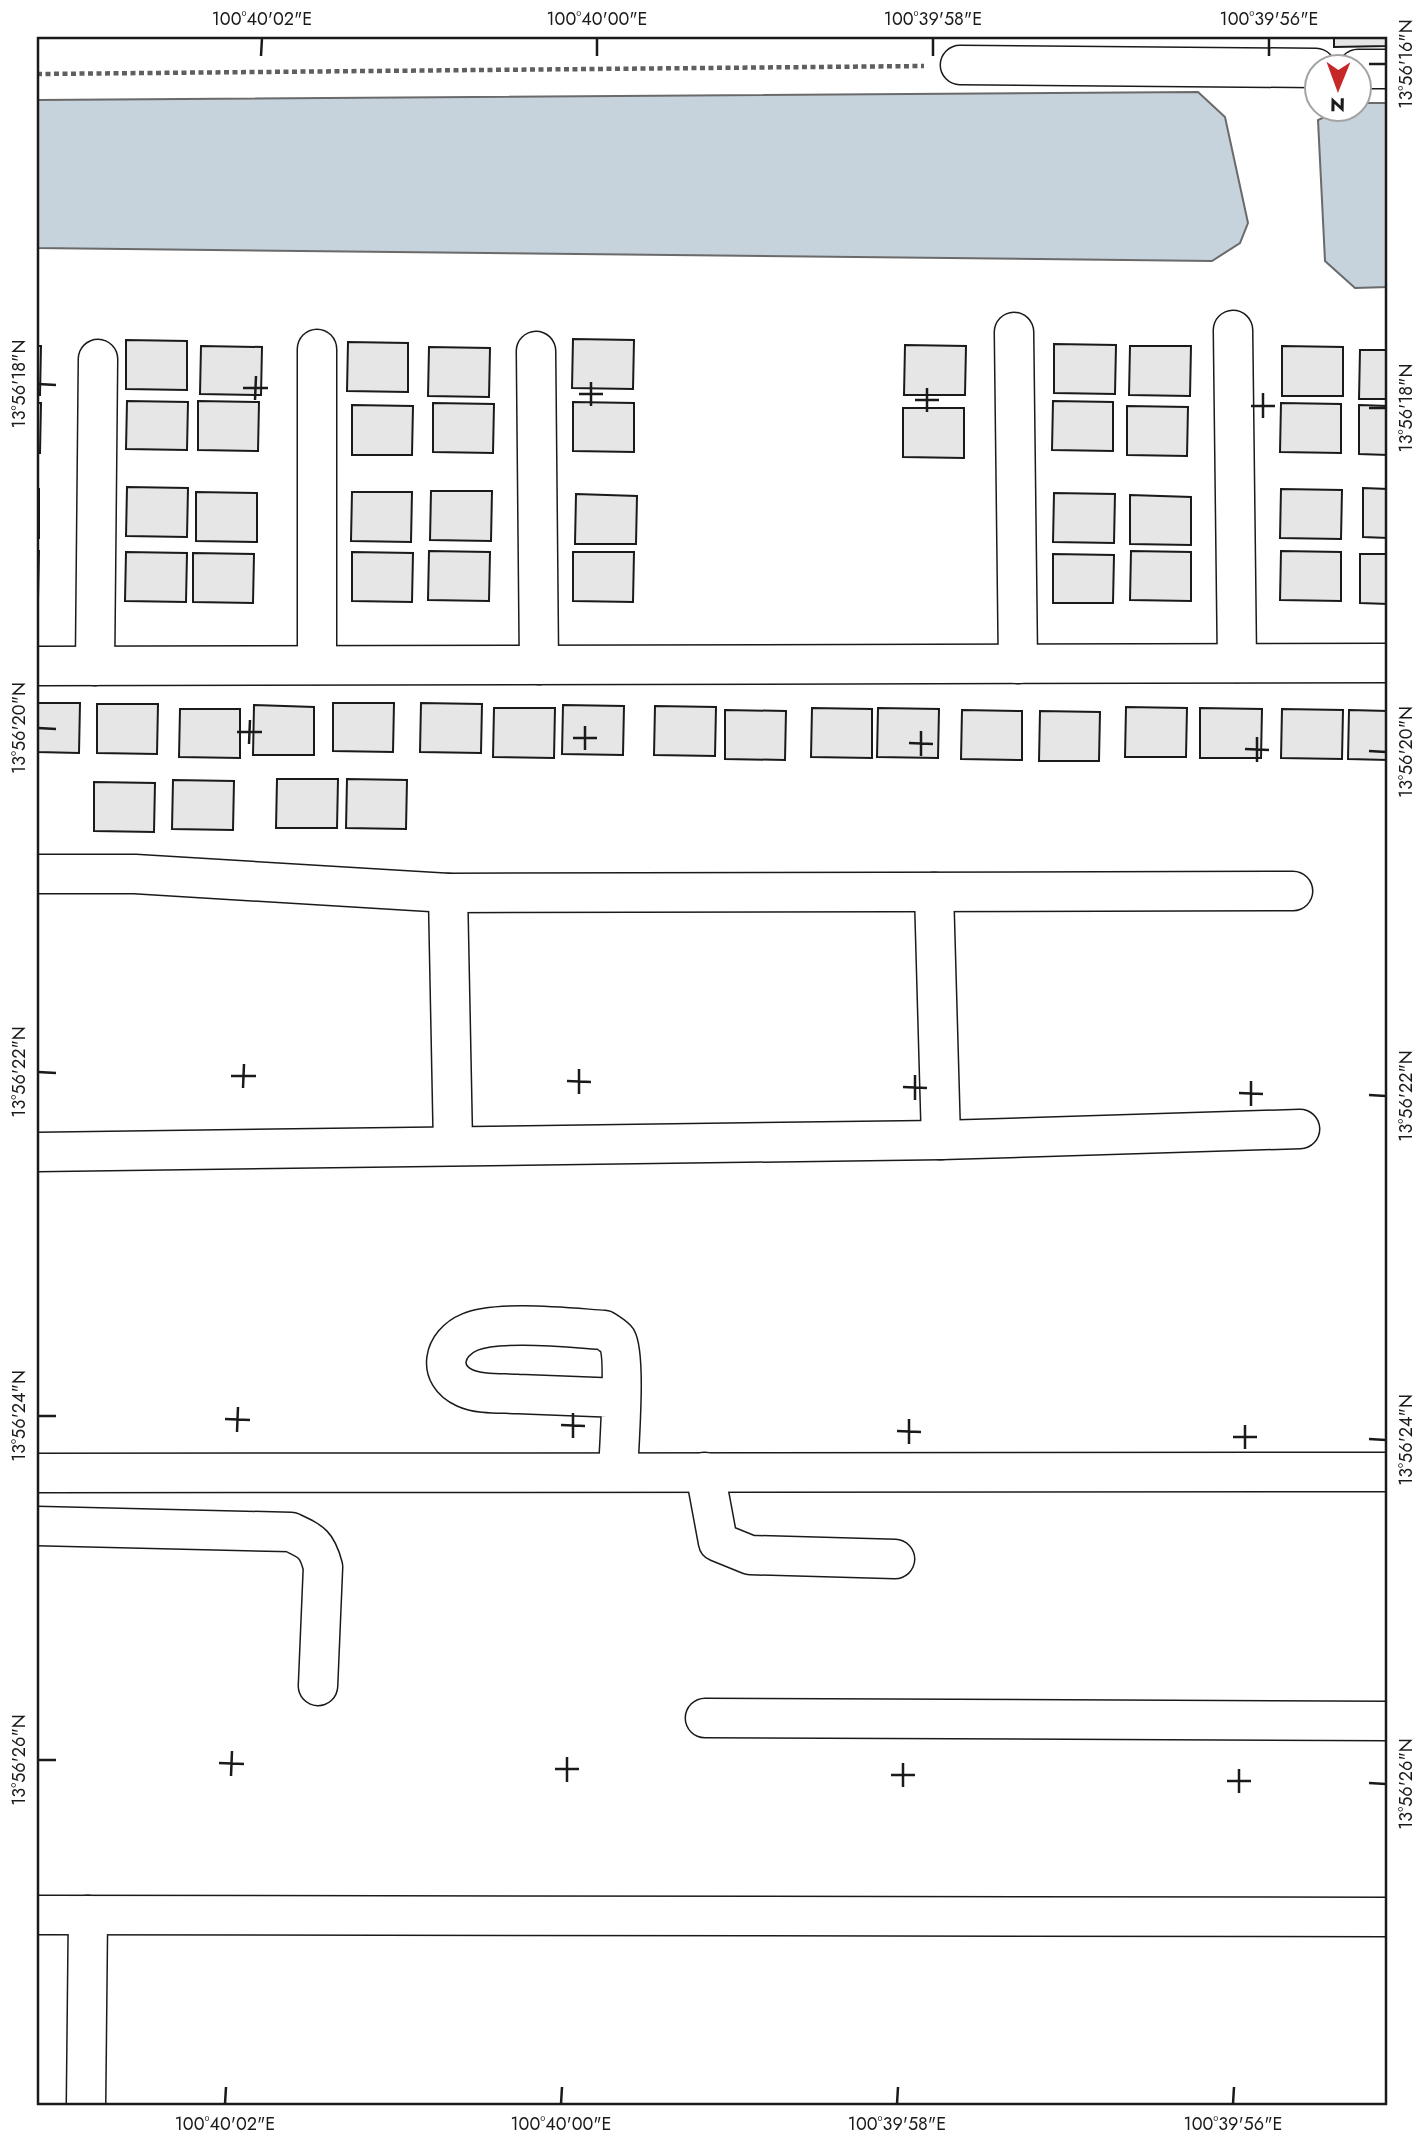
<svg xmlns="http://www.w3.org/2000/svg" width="1425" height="2143" viewBox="0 0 1425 2143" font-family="Jost,sans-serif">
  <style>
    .water { fill: #c6d2dc; stroke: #6a6a6a; stroke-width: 2 }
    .building { fill: #e6e6e6; stroke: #1a1a1a; stroke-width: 2 }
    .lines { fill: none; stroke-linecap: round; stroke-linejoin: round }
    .minor-casing { stroke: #1a1a1a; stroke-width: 41 }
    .path { stroke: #5f5f5f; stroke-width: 4.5; stroke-dasharray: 5 3.5; stroke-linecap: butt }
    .minor { stroke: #fff; stroke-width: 38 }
    .ticks { fill: none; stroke: #1a1a1a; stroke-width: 2.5 }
    .neatline { fill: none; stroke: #1a1a1a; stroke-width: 2.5 }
    .ticks-label { font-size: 18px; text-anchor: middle; fill: #1a1a1a }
  </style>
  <rect width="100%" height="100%" fill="#fff"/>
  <g class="water">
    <path d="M1198 92 1225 117 1248 223 1240 243 1212 261 37 248V100Z"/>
    <path d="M1359 103H1388V287L1355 288 1325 261 1318 120 1341 109 1358 108Z"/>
  </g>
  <g class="building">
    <path d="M1334 37H1388V46L1334 47Z"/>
    <path d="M573 339 634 340 633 389 572 388Z"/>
    <path d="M126 340 187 341V390L126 389Z"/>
    <path d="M348 342 408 343V392L347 391Z"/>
    <path d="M1054 344 1116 345 1115 394 1054 393Z"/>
    <path d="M905 345 966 346 965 395H904Z"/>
    <path d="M37 346H41L40 395H37Z"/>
    <path d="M201 346 262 347 261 395 200 394Z"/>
    <path d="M1130 346H1191L1190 396 1129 395Z"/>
    <path d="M1282 346 1343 347V396H1282Z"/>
    <path d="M429 347 490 348 489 397 428 396Z"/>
    <path d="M1360 350H1388V399H1359Z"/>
    <path d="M127 401 188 402 187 450 126 449Z"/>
    <path d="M198 401 259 402 258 451 198 450Z"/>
    <path d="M1053 401 1113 402V451L1052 450Z"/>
    <path d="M573 402 634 403V452L573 451Z"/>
    <path d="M37 403H41L40 453H37Z"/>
    <path d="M433 403 494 404 493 453 433 452Z"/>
    <path d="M1281 403 1341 404V453L1280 452Z"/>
    <path d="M352 405 413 406 412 455H352Z"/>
    <path d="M1359 405 1388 406V455L1359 454Z"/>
    <path d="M1127 406 1188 407 1187 456 1127 455Z"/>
    <path d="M903 408H964V458L903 457Z"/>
    <path d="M127 487 188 488 187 537 126 536Z"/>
    <path d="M1363 488 1388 489V538L1363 537Z"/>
    <rect x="37" y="489" width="2" height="49"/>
    <path d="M1281 489 1342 490 1341 539 1280 538Z"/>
    <path d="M431 491H492L491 541 430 540Z"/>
    <path d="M196 492 257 493V542L196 541Z"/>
    <path d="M352 492H412L411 542 351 541Z"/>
    <path d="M1054 493 1115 494 1114 543 1053 542Z"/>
    <path d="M576 494 637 496 636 544H575Z"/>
    <path d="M1130 495 1191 497V545L1130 544Z"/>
    <path d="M37 551H39L38 600H37Z"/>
    <path d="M429 551 490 552 489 601 428 600Z"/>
    <path d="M1131 551 1191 552V601L1130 600Z"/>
    <path d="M1281 551 1341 552V601L1280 600Z"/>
    <path d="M126 552 187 553 186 602 125 601Z"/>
    <path d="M352 552 413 553 412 602 352 601Z"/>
    <path d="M573 552H634L633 602 573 601Z"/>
    <path d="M193 553 254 554 253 603 193 602Z"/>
    <path d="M1053 554 1114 555 1113 603H1053Z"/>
    <path d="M1360 554H1388V604L1360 603Z"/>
    <path d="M37 703H80L79 753 37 752Z"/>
    <path d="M333 703H394L393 752 333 751Z"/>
    <path d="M421 703 482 704 481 753 420 752Z"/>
    <path d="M97 704H158L157 754 97 753Z"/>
    <path d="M254 705 314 707V755H253Z"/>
    <path d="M563 705 624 706 623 755 562 754Z"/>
    <path d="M655 706 716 707 715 756 654 755Z"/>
    <path d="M1126 707 1187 708 1186 757H1125Z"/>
    <path d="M494 708H555L554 758 493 757Z"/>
    <path d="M812 708 872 709V758L811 757Z"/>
    <path d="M878 708 939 709 938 758 877 757Z"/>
    <path d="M1200 708 1262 709 1261 758H1200Z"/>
    <path d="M180 709H240V758L179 757Z"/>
    <path d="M1282 709 1343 710 1342 759 1281 758Z"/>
    <path d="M725 710 786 711 785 760 725 759Z"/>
    <path d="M962 710 1022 711V760L961 759Z"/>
    <path d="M1349 710 1388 711V760L1348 759Z"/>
    <path d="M1040 711 1100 712 1099 761H1039Z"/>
    <path d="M277 779H338L337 828H276Z"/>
    <path d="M347 779 407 780 406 829 346 828Z"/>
    <path d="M173 780 234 781 233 830 172 829Z"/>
    <path d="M94 782 155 783 154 832 94 831Z"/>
  </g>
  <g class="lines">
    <defs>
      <g id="minor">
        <path d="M960 65 1316 68"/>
        <path d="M1358 69H1388"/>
        <path d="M1233 330 1237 663"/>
        <path d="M1014 332 1018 664"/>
        <path d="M536 351 539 665"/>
        <path d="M317 665V349"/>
        <path d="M37 666 1388 663"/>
        <path d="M95 666 98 359"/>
        <path d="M37 874H135L448 893 1293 891"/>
        <path d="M934 892 941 1140"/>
        <path d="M448 893 453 1145"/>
        <path d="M37 1152 941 1140 1300 1129"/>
        <path d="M618 1472C619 1449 626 1355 617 1340 614 1336 608 1333 604 1330 572 1328 498 1320 470 1332 443 1343 436 1375 465 1388 480 1395 502 1393 518 1394 552 1395 587 1397 621 1398"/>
        <path d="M705 1472 718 1542 750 1555 895 1559"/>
        <path d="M37 1473 1388 1472"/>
        <path d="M37 1526 291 1532C312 1542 317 1544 323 1567L318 1686"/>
        <path d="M705 1718 1388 1721"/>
        <path d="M37 1915 1388 1917"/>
        <path d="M86 2106 88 1915"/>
      </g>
    </defs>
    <use href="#minor" class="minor-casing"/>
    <path class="path" d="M37 74 924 66"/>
    <use href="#minor" class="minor"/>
  </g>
  <path class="ticks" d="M261 56 262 38M597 56V38M933 56V38M1269 56V38M1369 64H1386M38 384 56 385M243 388H268M579 394H603M255 400 256 376M915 400H939M591 406V382M1251 406H1275M1369 408H1386M927 412V388M1263 418V393M38 728 56 729M237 732H262M573 738H597M909 743 933 744M249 744 250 720M1245 749 1269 750M585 750V726M1369 751 1386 752M921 756V731M1257 762V737M38 1072 56 1073M231 1076H256M567 1081 591 1082M903 1087 927 1088M243 1088 244 1064M1239 1093 1263 1094M579 1094V1069M1369 1095 1386 1096M915 1100V1075M1251 1106V1081M38 1416H56M225 1419 250 1420M561 1425 585 1426M897 1431 921 1432M237 1432 238 1407M1233 1437H1257M573 1438V1413M1369 1439 1386 1440M909 1444V1419M1245 1449V1425M38 1760H56M219 1763 244 1764M555 1769H579M891 1775H915M231 1776 232 1751M1227 1781H1251M567 1782V1757M1369 1783 1386 1784M903 1787V1763M1239 1793V1769M225 2104 226 2087M561 2104 562 2087M897 2104 898 2087M1233 2104 1234 2087"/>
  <rect width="1425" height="2143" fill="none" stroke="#ffffff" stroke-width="77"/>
  <g transform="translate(1338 88) rotate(181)"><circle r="33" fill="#ffffff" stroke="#a3a3a3" stroke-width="2"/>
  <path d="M0-5L12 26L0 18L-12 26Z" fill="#c62828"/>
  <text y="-10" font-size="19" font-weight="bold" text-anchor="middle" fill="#1a1a1a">N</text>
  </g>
  <rect x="38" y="38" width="1348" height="2066" class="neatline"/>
  <g class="ticks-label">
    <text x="262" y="25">100°40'02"E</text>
    <text x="597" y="25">100°40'00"E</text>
    <text x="933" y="25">100°39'58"E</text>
    <text x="1269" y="25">100°39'56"E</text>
    <text transform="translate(1406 64) rotate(-90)" y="6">13°56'16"N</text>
    <text transform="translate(19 384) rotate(-90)" y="6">13°56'18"N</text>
    <text transform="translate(1406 408) rotate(-90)" y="6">13°56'18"N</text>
    <text transform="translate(19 728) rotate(-90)" y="6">13°56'20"N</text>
    <text transform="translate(1406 752) rotate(-90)" y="6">13°56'20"N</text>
    <text transform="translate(19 1072) rotate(-90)" y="6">13°56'22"N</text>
    <text transform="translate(1406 1096) rotate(-90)" y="6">13°56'22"N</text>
    <text transform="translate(19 1416) rotate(-90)" y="6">13°56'24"N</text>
    <text transform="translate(1406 1440) rotate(-90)" y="6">13°56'24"N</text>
    <text transform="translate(19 1760) rotate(-90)" y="6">13°56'26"N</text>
    <text transform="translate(1406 1784) rotate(-90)" y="6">13°56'26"N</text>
    <text x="225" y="2130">100°40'02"E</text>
    <text x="561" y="2130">100°40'00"E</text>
    <text x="897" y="2130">100°39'58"E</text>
    <text x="1233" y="2130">100°39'56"E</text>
  </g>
</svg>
